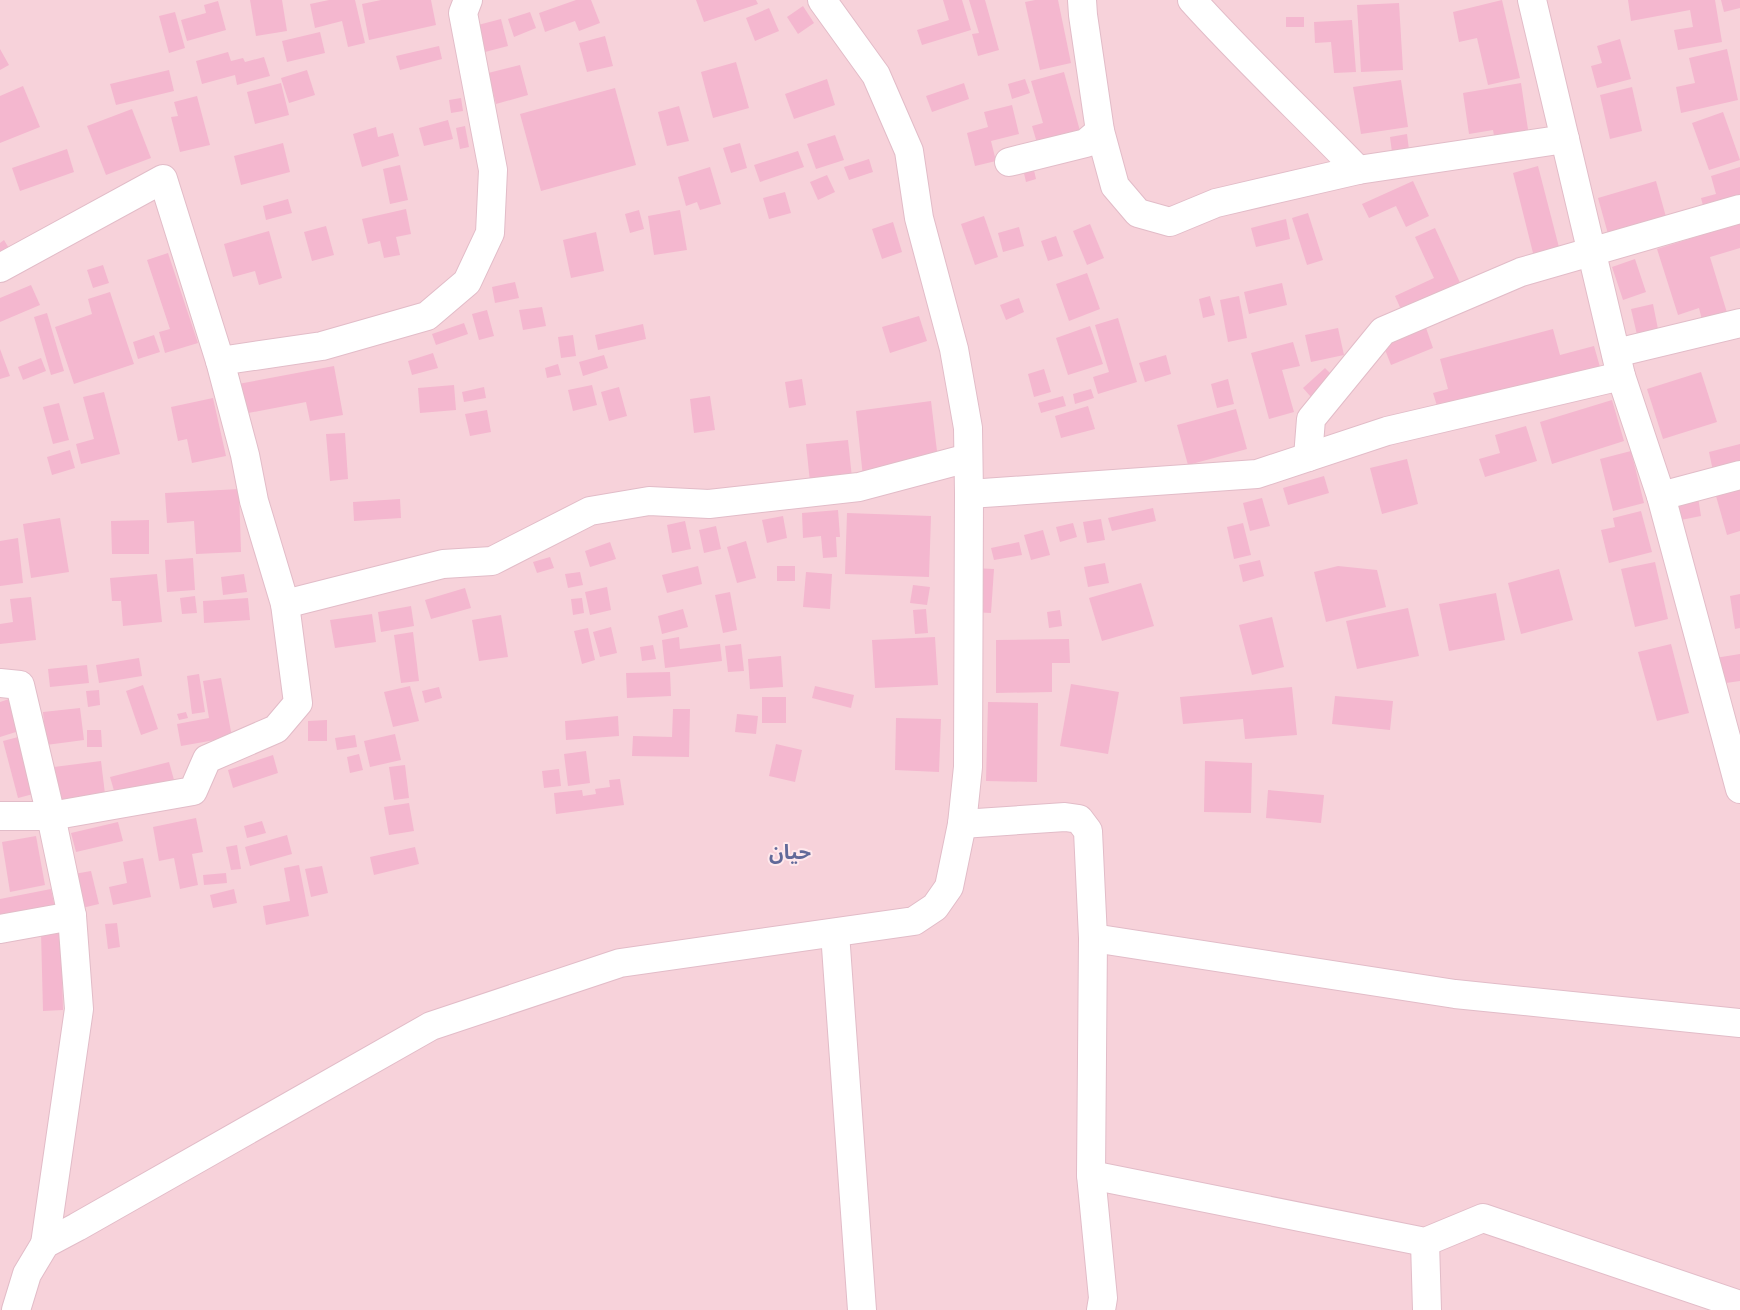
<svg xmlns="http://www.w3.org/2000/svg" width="1740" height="1310" viewBox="0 0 1740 1310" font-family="'IBM Plex Sans','Noto Sans Arabic',sans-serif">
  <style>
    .residential { fill: #f7d2da }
    .building { fill: #f4b7cf }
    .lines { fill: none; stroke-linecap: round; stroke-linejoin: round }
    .minor-casing { stroke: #e2bcc8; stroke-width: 30 }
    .minor { stroke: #fff; stroke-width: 28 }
    .labels { text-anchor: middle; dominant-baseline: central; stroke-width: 4; stroke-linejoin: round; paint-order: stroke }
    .district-label { font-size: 20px; font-weight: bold; fill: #616999; stroke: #ffe8ec }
  </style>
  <rect width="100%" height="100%" fill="#fde0e6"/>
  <rect class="residential" x="0" y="0" width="1740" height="1310"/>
  <g class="building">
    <path d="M250 0H282L287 31 256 36Z"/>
    <path d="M329 0H355L365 43 348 47 342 21 315 28 310 4Z"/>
    <path d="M381 0H431L436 25 369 40 362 4Z"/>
    <path d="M576 0H591L600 23 579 31 575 21 545 32 539 13Z"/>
    <path d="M696 0H756L758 4 704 22Z"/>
    <path d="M943 0H962L971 30 922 45 917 30 949 20Z"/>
    <path d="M969 0H985L999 50 978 56 972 34 979 33Z"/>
    <path d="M1035 0H1058L1071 63 1040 70 1025 2Z"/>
    <path d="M1502 0 1520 78 1488 85 1477 38 1459 42 1453 12Z"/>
    <path d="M1628 0H1715L1722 42 1678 50 1674 30 1693 27 1690 10 1631 21Z"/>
    <path d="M1721 0H1740V8L1724 12Z"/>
    <path d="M218 1 226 30 187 41 181 20 206 13 204 5Z"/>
    <path d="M1399 3 1403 70 1361 72 1357 5Z"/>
    <path d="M803 6 814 23 798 34 787 17Z"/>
    <path d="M769 8 779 31 755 41 746 18Z"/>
    <path d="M175 12 185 48 169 53 159 16Z"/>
    <path d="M530 12 536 28 514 37 508 19Z"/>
    <rect x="1286" y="17" width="18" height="10"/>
    <path d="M501 19 508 46 485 52 478 25Z"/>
    <path d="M1352 20 1356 72 1334 73 1331 42 1315 43 1314 22Z"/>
    <path d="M320 32 325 53 287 62 282 41Z"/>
    <path d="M605 36 613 66 587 72 579 43Z"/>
    <path d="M1620 39 1631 79 1597 88 1591 66 1602 63 1597 46Z"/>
    <path d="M439 46 442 59 400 70 396 56Z"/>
    <path d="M0 49 9 65 0 70Z"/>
    <path d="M1727 49 1738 100 1681 113 1676 87 1695 83 1689 58Z"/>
    <path d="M228 52 231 61 243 58 245 62 264 57 270 76 237 85 235 75 202 84 196 61Z"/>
    <path d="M736 62 749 108 713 118 701 72Z"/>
    <path d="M520 65 528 95 496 104 488 73Z"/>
    <path d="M169 70 174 91 116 105 110 84Z"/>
    <path d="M307 70 315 95 289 103 281 78Z"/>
    <path d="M1064 72 1080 131 1037 143 1032 126 1043 123 1031 81Z"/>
    <path d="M827 79 835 105 794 119 785 94Z"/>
    <path d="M1025 79 1030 93 1012 99 1008 84Z"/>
    <path d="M1401 80 1408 127 1361 134 1353 87Z"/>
    <path d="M281 83 289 115 255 124 247 92Z"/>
    <path d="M964 83 969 99 932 112 926 96Z"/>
    <path d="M1521 83 1529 136 1495 141 1493 130 1469 134 1463 93Z"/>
    <path d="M23 86 40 127 0 143V96Z"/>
    <path d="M1632 87 1642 131 1610 139 1600 95Z"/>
    <path d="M615 88 636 165 541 191 520 114Z"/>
    <path d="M197 96 210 145 180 152 171 117 178 116 174 102Z"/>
    <path d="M461 98 463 111 451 113 449 100Z"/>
    <path d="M1012 105 1019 134 991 141 996 161 975 166 967 133 988 127 984 112Z"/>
    <path d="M679 106 689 141 667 146 658 112Z"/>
    <path d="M132 109 151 158 106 175 87 126Z"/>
    <path d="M1723 112 1740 160 1709 170 1692 123Z"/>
    <path d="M448 120 453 139 424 146 419 128Z"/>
    <path d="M465 126 469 147 460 149 456 128Z"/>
    <path d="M376 127 378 137 393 133 399 156 362 167 353 134Z"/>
    <path d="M1407 134 1410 158 1393 160 1390 137Z"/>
    <path d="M835 135 844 160 816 169 807 144Z"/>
    <path d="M283 143 290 172 241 185 234 156Z"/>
    <path d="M740 143 747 168 731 173 723 148Z"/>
    <path d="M67 149 74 172 20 191 12 168Z"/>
    <path d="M798 151 804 167 760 182 754 165Z"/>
    <path d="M869 159 873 172 849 180 844 167Z"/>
    <path d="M400 165 408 200 390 204 383 169Z"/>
    <path d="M1033 166 1036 179 1026 182 1023 169Z"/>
    <path d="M1538 166 1562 259 1536 265 1513 173Z"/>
    <path d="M710 167 721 204 700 210 697 202 686 206 678 177Z"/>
    <path d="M1740 167V203L1705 213 1701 198 1716 194 1711 176Z"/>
    <path d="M827 175 835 192 818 200 810 182Z"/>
    <path d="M1413 181 1429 216 1406 227 1396 206 1369 218 1362 204Z"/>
    <path d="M1656 181 1668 224 1610 241 1598 198Z"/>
    <path d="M785 192 791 213 769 219 763 198Z"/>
    <path d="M288 199 292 213 266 220 263 206Z"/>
    <path d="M406 209 411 234 396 237 400 255 384 258 380 241 368 244 362 219Z"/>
    <path d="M639 210 644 229 630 233 625 214Z"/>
    <path d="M680 210 687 250 654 255 648 216Z"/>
    <path d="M1308 213 1323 260 1307 265 1292 218Z"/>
    <path d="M984 216 998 257 975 265 961 224Z"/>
    <path d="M1286 219 1290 239 1256 247 1251 228Z"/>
    <path d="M893 222 902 252 882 259 872 229Z"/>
    <path d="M1740 223V248L1710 257 1728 316 1703 324 1699 308 1678 315 1657 249Z"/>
    <path d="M1090 224 1104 258 1087 265 1073 231Z"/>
    <path d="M326 226 334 255 312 261 304 232Z"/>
    <path d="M1019 227 1024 246 1003 252 998 233Z"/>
    <path d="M1435 228 1462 287 1403 314 1395 296 1434 278 1415 237Z"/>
    <path d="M269 231 282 278 259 285 255 271 233 277 224 244Z"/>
    <path d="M596 232 604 271 571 278 563 240Z"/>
    <path d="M1056 236 1063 256 1048 261 1041 241Z"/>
    <path d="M4 240 10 250 0 256V243Z"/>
    <path d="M168 253 198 343 165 353 159 332 170 329 147 260Z"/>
    <path d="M1635 259 1646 292 1623 300 1612 267Z"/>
    <path d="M103 265 109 283 93 288 87 270Z"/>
    <path d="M1087 273 1100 309 1069 321 1056 284Z"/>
    <path d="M515 282 519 298 495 303 492 287Z"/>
    <path d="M1282 283 1287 305 1249 314 1244 292Z"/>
    <path d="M31 285 40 305 0 322V298Z"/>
    <path d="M110 292 134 364 74 384 55 327 92 314 88 299Z"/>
    <path d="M1210 296 1215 315 1203 318 1199 299Z"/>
    <path d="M1239 296 1247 338 1228 342 1220 300Z"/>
    <path d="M1019 298 1024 312 1006 320 1000 305Z"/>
    <path d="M1653 304 1659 334 1638 339 1631 309Z"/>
    <path d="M542 307 546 326 523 330 519 310Z"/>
    <path d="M487 310 494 336 479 340 472 314Z"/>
    <path d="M47 313 64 371 51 375 34 317Z"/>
    <path d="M919 316 927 341 890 353 882 327Z"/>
    <path d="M1118 318 1137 382 1098 394 1093 377 1109 372 1095 325Z"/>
    <path d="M464 323 468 334 436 345 432 334Z"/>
    <path d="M643 324 646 339 598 350 595 335Z"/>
    <path d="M1425 325 1433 348 1391 365 1382 342Z"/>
    <path d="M1090 326 1103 364 1068 375 1056 338Z"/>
    <path d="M1338 328 1344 355 1311 362 1305 335Z"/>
    <path d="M1553 329 1560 355 1594 346 1600 367 1438 409 1433 393 1448 389 1440 359Z"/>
    <path d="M154 335 160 352 138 359 133 342Z"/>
    <path d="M573 335 576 356 561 358 558 337Z"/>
    <path d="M1293 342 1300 366 1282 370 1294 412 1269 419 1251 353Z"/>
    <path d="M0 349 10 376 0 379Z"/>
    <path d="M433 353 438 368 412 375 408 361Z"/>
    <path d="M604 355 608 368 583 376 579 362Z"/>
    <path d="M1166 355 1171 374 1145 382 1139 363Z"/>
    <path d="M41 358 46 371 23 380 18 367Z"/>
    <path d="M558 364 561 375 547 378 545 368Z"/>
    <path d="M334 366 343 415 310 421 306 402 243 414 238 384Z"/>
    <path d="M1325 368 1333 376 1311 397 1303 388Z"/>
    <path d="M1044 369 1051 392 1034 397 1028 374Z"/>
    <path d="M1701 372 1717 422 1663 439 1647 389Z"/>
    <path d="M802 379 806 405 789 408 785 382Z"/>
    <path d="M1228 379 1234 404 1217 408 1211 384Z"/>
    <path d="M454 385 456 410 420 413 418 388Z"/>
    <path d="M592 385 597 405 573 411 568 390Z"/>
    <path d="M484 387 486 398 464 402 462 392Z"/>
    <path d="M619 387 627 416 609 421 601 392Z"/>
    <path d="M1091 389 1094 398 1075 404 1073 394Z"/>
    <path d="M104 392 120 454 81 464 76 444 94 439 83 397Z"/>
    <path d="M710 396 715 430 694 433 690 399Z"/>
    <path d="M1063 396 1066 406 1041 413 1038 403Z"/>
    <path d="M213 398 226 456 192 463 187 439 178 441 171 407Z"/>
    <path d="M1612 400 1624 441 1552 464 1540 422Z"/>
    <path d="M931 401 939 468 863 477 856 411Z"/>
    <path d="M59 403 69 440 53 444 43 407Z"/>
    <path d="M1088 406 1095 429 1061 438 1055 416Z"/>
    <path d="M1236 409 1247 449 1188 465 1177 425Z"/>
    <path d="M487 410 491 432 470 436 465 414Z"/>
    <path d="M1526 426 1537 461 1485 477 1479 459 1500 453 1495 435Z"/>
    <path d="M345 433 348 479 330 481 326 434Z"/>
    <path d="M848 440 852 478 810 482 806 444Z"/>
    <path d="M1740 444V464L1713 471 1709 452Z"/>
    <path d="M70 450 75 468 52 475 47 457Z"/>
    <path d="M1631 451 1644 503 1613 511 1600 459Z"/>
    <path d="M1407 459 1418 504 1382 514 1370 468Z"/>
    <path d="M1324 476 1329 493 1288 505 1283 488Z"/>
    <path d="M239 489 241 552 196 554 194 521 167 523 165 493Z"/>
    <path d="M1740 489V531L1727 535 1716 496Z"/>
    <path d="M1698 497 1701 516 1676 521 1673 502Z"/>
    <path d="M1262 498 1270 526 1250 531 1243 503Z"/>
    <path d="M400 499 401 518 354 521 353 502Z"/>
    <path d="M1153 508 1156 521 1112 531 1108 518Z"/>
    <path d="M838 510 840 537H836L837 557 823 558 821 536 803 538 802 513Z"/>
    <path d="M1641 511 1652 552 1609 563 1601 530 1615 527 1613 518Z"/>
    <path d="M847 513 931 516 929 577 845 574Z"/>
    <path d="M783 516 787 538 767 543 762 520Z"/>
    <path d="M60 518 69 572 31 578 23 524Z"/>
    <path d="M1101 519 1105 540 1087 543 1083 522Z"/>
    <path d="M149 520V554H112L111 521Z"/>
    <path d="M685 521 691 549 672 553 667 525Z"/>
    <path d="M1073 523 1077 537 1060 542 1056 527Z"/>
    <path d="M1243 523 1251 555 1234 559 1227 527Z"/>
    <path d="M716 526 721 549 704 553 699 530Z"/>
    <path d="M1043 530 1050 555 1031 560 1024 535Z"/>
    <path d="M18 538 23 583 0 586V541Z"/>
    <path d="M746 541 756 578 737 583 727 547Z"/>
    <path d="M610 542 616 559 590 567 585 551Z"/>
    <path d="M1019 542 1022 555 994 560 991 548Z"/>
    <path d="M550 557 554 568 537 573 533 562Z"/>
    <path d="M193 558 195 590 167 592 165 560Z"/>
    <path d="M1260 560 1264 576 1243 582 1239 565Z"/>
    <path d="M1655 562 1668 619 1635 627 1621 569Z"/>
    <path d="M1105 563 1109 583 1088 587 1084 567Z"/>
    <path d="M698 566 702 584 667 593 662 575Z"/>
    <rect x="777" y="566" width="18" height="15"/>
    <path d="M1338 566 1377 570 1386 607 1326 622 1314 572Z"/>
    <path d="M973 568 994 569 991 613 970 612Z"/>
    <path d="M1559 569 1573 620 1521 634 1508 583Z"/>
    <path d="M580 572 583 585 568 588 565 574Z"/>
    <path d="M806 572 832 574 830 609 803 607Z"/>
    <path d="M157 574 162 622 123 626 121 601H112L110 578Z"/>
    <path d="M244 574 247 592 223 595 221 577Z"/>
    <path d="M1141 583 1154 626 1102 641 1089 598Z"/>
    <path d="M913 585 930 587 927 605 910 603Z"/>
    <path d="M607 587 611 610 590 615 585 592Z"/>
    <path d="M465 588 471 608 431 619 425 600Z"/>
    <path d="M730 592 737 630 723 633 715 595Z"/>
    <path d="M1496 593 1505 640 1449 651 1439 604Z"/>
    <path d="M1740 594V628L1735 629 1730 596Z"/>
    <path d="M195 596 197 613 182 614 180 598Z"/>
    <path d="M31 597 36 640 0 644V624L13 622 10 599Z"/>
    <path d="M248 598 250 620 204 623 203 601Z"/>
    <path d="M582 598 584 613 573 615 571 599Z"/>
    <path d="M411 606 414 626 381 632 378 612Z"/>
    <path d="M1408 608 1419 656 1357 669 1346 621Z"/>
    <path d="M683 609 688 627 662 634 658 616Z"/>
    <path d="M926 609 928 633 915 634 913 610Z"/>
    <path d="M1060 610 1062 626 1049 628 1047 612Z"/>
    <path d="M372 614 376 642 335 648 330 620Z"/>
    <path d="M501 615 508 657 479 661 472 620Z"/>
    <path d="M1272 617 1284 667 1252 675 1239 625Z"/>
    <path d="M611 627 617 653 600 657 593 632Z"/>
    <path d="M588 628 595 660 582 664 574 631Z"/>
    <path d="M413 632 419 681 401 683 394 635Z"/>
    <path d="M679 637 680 649 720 644 722 661 665 668 662 640Z"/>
    <path d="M935 637 938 685 875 688 872 640Z"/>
    <path d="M1069 639 1070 663H1052V692L996 693V640Z"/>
    <path d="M741 644 744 671 728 672 725 646Z"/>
    <path d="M1671 644 1689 713 1657 721 1638 652Z"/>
    <path d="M653 645 656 659 642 661 640 647Z"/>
    <path d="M1740 654V681L1719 684 1715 658Z"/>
    <path d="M781 656 783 687 750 689 748 659Z"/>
    <path d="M139 658 142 676 99 683 96 665Z"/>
    <path d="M87 665 89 683 50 687 48 669Z"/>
    <path d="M670 672 671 696 627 698 626 673Z"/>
    <path d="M199 674 205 712 192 714 187 676Z"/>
    <path d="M221 678 232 737 181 746 177 724 209 718 203 681Z"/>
    <path d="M1071 684 1119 692 1108 754 1060 746Z"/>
    <path d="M143 685 158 729 141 735 126 691Z"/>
    <path d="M410 686 419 721 393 727 384 692Z"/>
    <path d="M815 686 854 695 851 708 812 698Z"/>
    <path d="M439 687 442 698 425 703 422 691Z"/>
    <path d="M1292 687 1297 735 1245 739 1243 719 1183 724 1180 697Z"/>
    <path d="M99 690 100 705 88 707 86 691Z"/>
    <path d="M1335 696 1393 701 1390 730 1332 724Z"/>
    <rect x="762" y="697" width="24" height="26"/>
    <path d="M9 699 19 731 0 737V702Z"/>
    <path d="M988 702 1038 703 1037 782 986 781Z"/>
    <path d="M80 708 84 740 46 745 43 712Z"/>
    <path d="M673 709H690L689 757 632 756 633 736 672 737Z"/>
    <path d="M186 712 188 718 179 720 177 714Z"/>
    <path d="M737 714 758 716 756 734 735 732Z"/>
    <path d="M618 716 619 736 566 740 565 721Z"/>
    <path d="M896 718 941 719 939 772 895 770Z"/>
    <path d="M327 720V741H308V721Z"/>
    <path d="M87 730H101L102 747H87Z"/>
    <path d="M395 734 401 760 370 767 364 741Z"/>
    <path d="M355 735 357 747 337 750 335 738Z"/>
    <path d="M22 736 37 793 18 798 3 741Z"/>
    <path d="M776 744 802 750 795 782 769 776Z"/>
    <path d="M586 751 590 783 568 786 564 754Z"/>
    <path d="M359 754 363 770 350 773 347 757Z"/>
    <path d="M273 755 278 773 233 788 228 770Z"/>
    <path d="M101 761 105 794 58 800 54 767Z"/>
    <path d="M1205 761 1252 763 1251 813 1204 812Z"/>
    <path d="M169 762 174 780 115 794 110 777Z"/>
    <path d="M405 765 409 798 394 800 389 767Z"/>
    <path d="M559 769 561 786 544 788 542 771Z"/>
    <path d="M620 779 624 805 556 814 554 793 582 790 583 796 596 794 595 789 610 787 609 780Z"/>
    <path d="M1268 790 1324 795 1321 823 1266 818Z"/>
    <path d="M409 803 414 831 389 835 384 807Z"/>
    <path d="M196 818 203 852 192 854 198 885 180 889 174 858 159 861 153 827Z"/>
    <path d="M262 821 266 833 247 838 244 826Z"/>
    <path d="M118 822 123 841 76 852 71 833Z"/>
    <path d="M287 835 292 854 250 866 245 847Z"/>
    <path d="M36 836 45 885 10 892 2 842Z"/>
    <path d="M237 845 241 869 231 870 226 847Z"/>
    <path d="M415 847 419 864 374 875 370 857Z"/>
    <path d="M143 858 151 897 113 905 109 887 127 883 123 862Z"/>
    <path d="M299 865 309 916 266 925 263 906 290 901 284 868Z"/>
    <path d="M322 866 328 893 311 897 305 869Z"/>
    <path d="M91 871 99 904 82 908 74 874Z"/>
    <path d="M226 873 227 883 204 885 203 875Z"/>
    <path d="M51 889 55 908 0 920V899Z"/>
    <path d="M234 889 237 903 213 908 210 895Z"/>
    <path d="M117 923 120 947 108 949 105 924Z"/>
    <path d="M41 932H61L63 1010 43 1011Z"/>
  </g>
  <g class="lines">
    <defs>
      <g id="minor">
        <path d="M1082 0 1083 15 1100 131 1115 186 1138 213 1170 222 1216 203 1358 170"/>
        <path d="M1192 0C1245 59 1303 113 1358 170L1565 139"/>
        <path d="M1532 0 1621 376 1661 496 1740 789"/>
        <path d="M1009 162 1086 143 1100 131"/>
        <path d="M0 268 163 179 220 361 245 455 254 501 285 604 298 703 276 729 207 759 193 791 51 816H0"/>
        <path d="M1616 353 1740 323"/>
        <path d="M220 361 322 346 427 316 467 282 490 233 493 170 463 13 468 0"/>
        <path d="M1308 457 1311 419 1383 331 1521 272 1740 209"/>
        <path d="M969 494 1257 474 1387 431 1621 376"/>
        <path d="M1661 496 1740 475"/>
        <path d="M285 604 443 564 492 561 590 511 649 501 709 504 859 487 968 458"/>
        <path d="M0 683 20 685 51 816 72 916 79 1009 45 1244"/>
        <path d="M962 824 1065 817 1079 819 1088 831 1093 938 1091 1175 1103 1298 1101 1310"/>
        <path d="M0 929 72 916"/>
        <path d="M835 933 862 1310"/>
        <path d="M1093 938 1455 994 1740 1023"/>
        <path d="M1091 1175 1425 1242 1483 1218 1740 1305"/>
        <path d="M1425 1242 1427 1310"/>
        <path d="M16 1310 27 1274 45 1244 77 1227 431 1026 620 963 914 921 935 907 949 887 962 824 968 767 969 494 968 428 954 349 919 218 909 151 876 75 822 0"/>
      </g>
    </defs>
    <use href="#minor" class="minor-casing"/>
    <use href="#minor" class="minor"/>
  </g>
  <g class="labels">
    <g class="district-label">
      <text x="790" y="851">حيان</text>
    </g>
  </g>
</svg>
